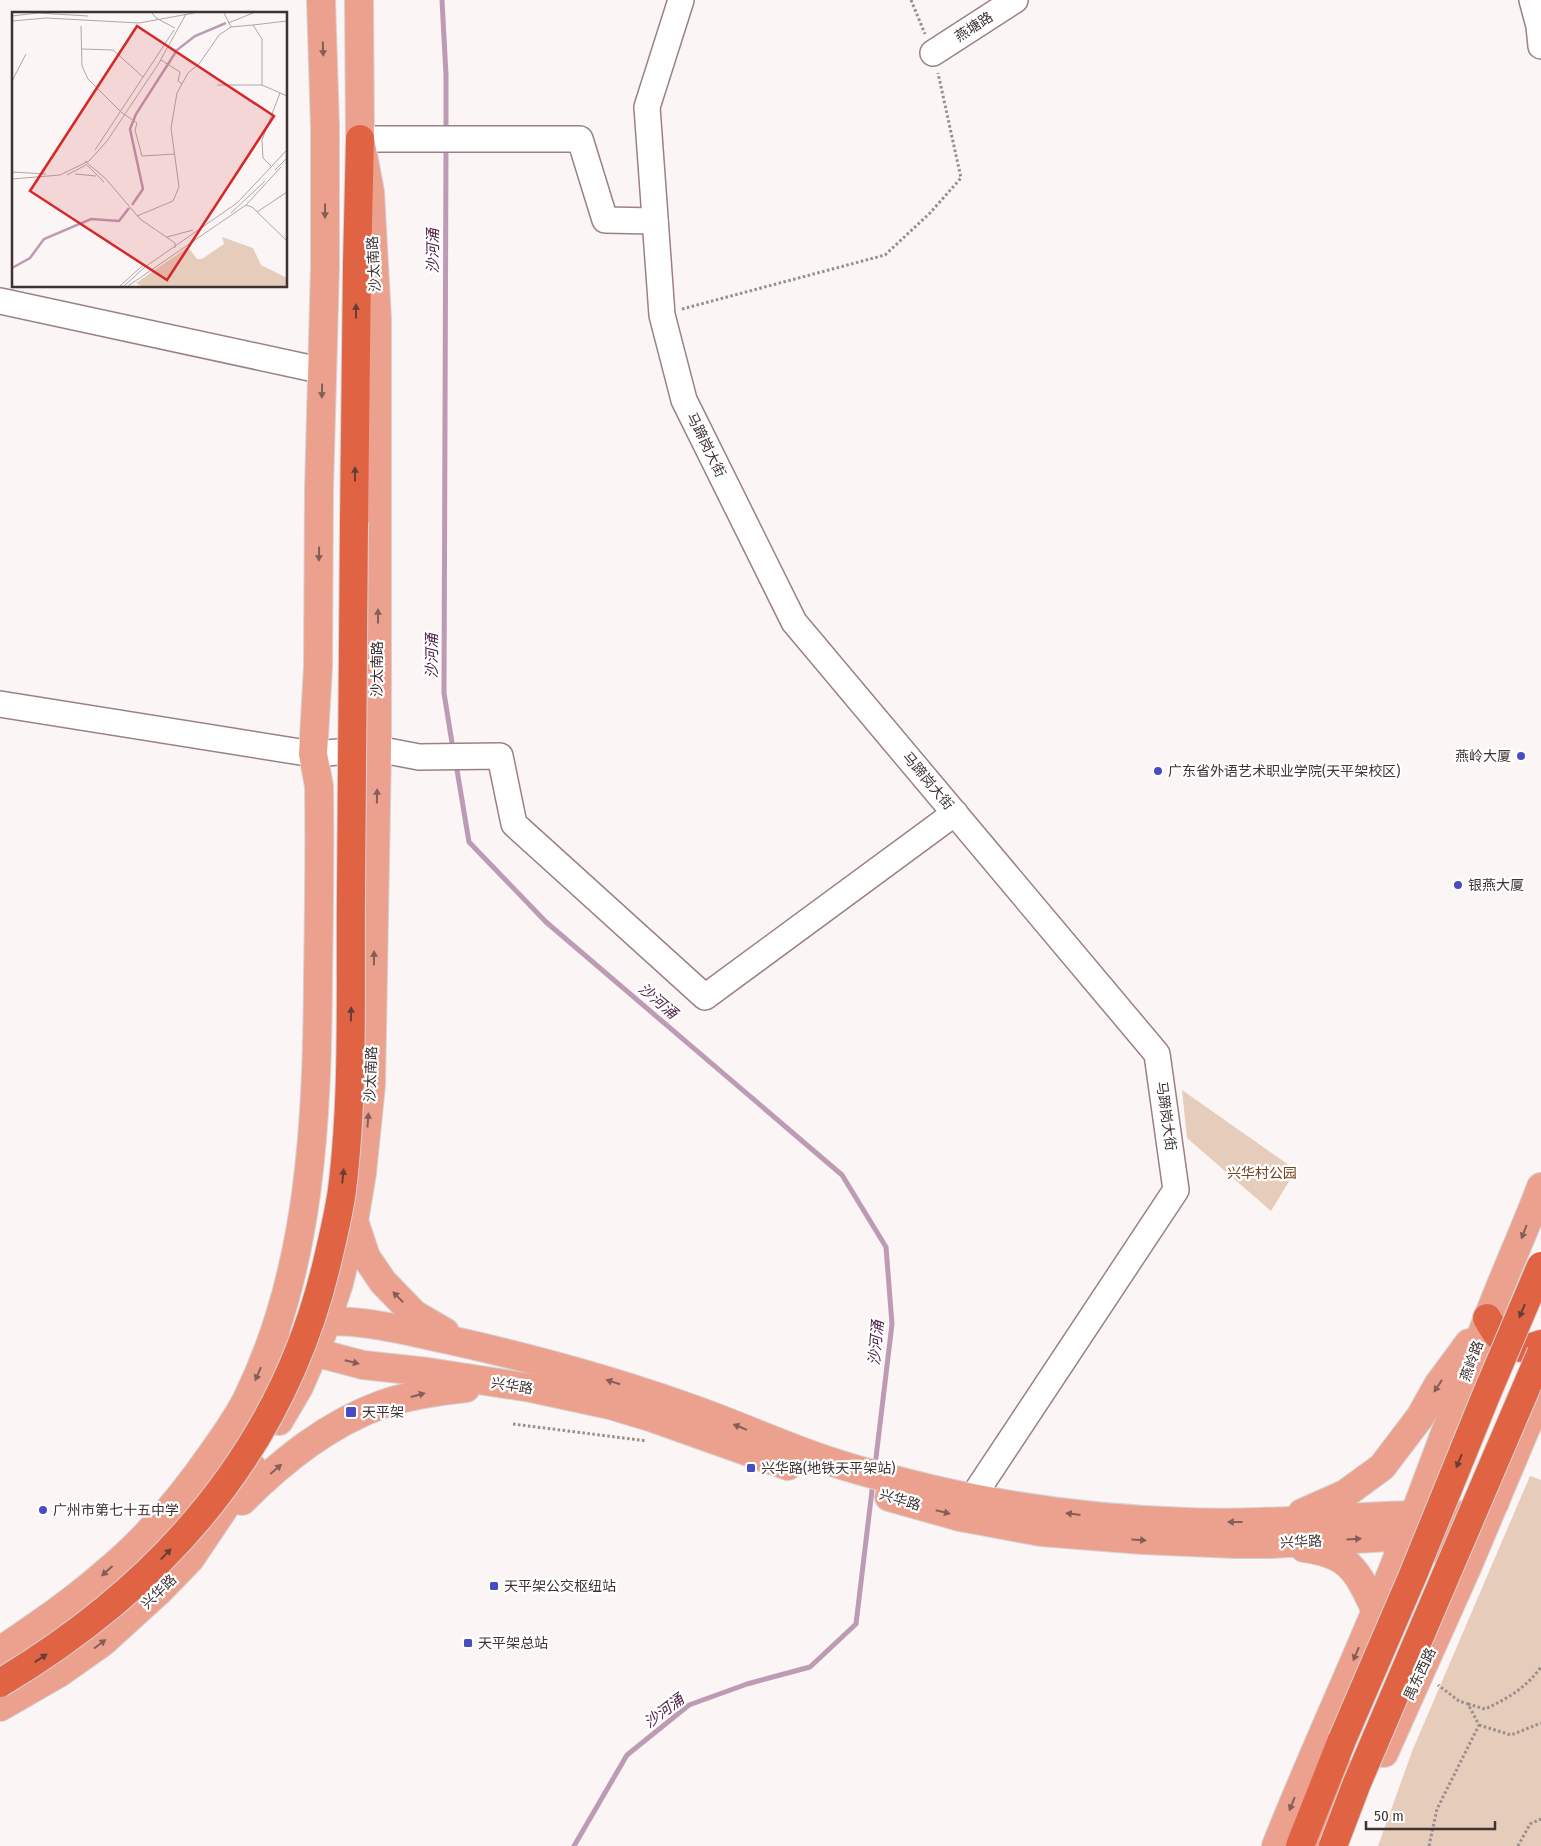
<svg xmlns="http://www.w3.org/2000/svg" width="1541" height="1846" viewBox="0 0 1541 1846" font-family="'Fira Sans Condensed','Noto Sans SC',sans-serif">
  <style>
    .green { fill: #e6ccbb }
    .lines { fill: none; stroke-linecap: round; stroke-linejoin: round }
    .stream { stroke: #be9bb5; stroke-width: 5 }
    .minor-casing { stroke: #9c8182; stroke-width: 28 }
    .major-casing { stroke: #d5d2d2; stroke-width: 30 }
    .highway-casing { stroke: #d5d2d2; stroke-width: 30 }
    .path { stroke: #978e8e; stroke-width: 3; stroke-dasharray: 2.5 2.5; stroke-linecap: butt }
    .minor { stroke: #fff; stroke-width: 25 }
    .major { stroke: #eca18e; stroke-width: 28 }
    .highway { stroke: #e06343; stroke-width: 28 }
    .highway-bridge-casing { stroke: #d5d2d2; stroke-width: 30; stroke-linecap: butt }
    .highway-bridge { stroke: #e06343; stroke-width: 28 }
    .oneway { fill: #845e57 }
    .oneway2 { fill: #663e37 }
    .poi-dot { fill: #484cc2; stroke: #fff; stroke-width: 2 }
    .labels { text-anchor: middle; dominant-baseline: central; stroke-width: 4.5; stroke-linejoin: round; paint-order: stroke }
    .street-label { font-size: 14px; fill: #3e3233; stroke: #fff }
    .poi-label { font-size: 14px; fill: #3e3233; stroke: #fff; text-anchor: start }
    .park-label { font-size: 14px; fill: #73431e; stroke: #fff }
    .water-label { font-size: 15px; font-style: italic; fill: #512448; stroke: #fff }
    .inset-river { fill: none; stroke: #be9bb5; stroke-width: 2.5 }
    .inset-road { fill: none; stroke: #afa7a7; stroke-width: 1 }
    .view { fill: #d62828; fill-opacity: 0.15; stroke: #d62828; stroke-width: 2.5 }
    .inset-edge { fill: none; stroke: #3e3233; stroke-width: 2.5 }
  </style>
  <rect width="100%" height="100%" fill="#fbf5f5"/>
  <g class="green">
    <path d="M1182 1090 1296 1170 1271 1211 1187 1138Z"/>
    <path d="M1530 1476 1541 1480V1846H1378L1413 1749Z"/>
  </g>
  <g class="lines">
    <g class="stream">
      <path d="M442 0 446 75V132"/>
      <path d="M446 145 444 693 453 749"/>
      <path d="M456 764 469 842 546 922 842 1175 886 1247 892 1324 875 1466"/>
      <path d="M574 1846 627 1755 689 1705 747 1684 810 1667 856 1624 873 1482"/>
    </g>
    <defs>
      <g id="minor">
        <path d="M681 0 647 107 662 315 684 400 794 622 1157 1054 1176 1190 972 1498"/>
        <path d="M1532 0 1539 26 1541 46"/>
        <path d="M933 53 1015 0"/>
        <path d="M360 139H580L605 220 655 221"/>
        <path d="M0 301 310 368"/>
        <path d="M0 704 313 754 377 749 419 757 500 756 514 824 705 997 955 813"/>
      </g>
      <g id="major">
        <path d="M354 1221 366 1257 383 1282 414 1314 445 1332"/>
        <path d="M310 1323C353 1316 407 1331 450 1340 535 1359 619 1382 701 1412 742 1427 782 1445 823 1459 852 1469 882 1477 911 1484 1001 1507 1093 1519 1186 1522 1262 1525 1338 1517 1414 1515 1429 1522 1439 1530 1437 1548"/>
        <path d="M299 1343 314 1352 363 1365 428 1372 531 1388 610 1405 653 1418 788 1466"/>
        <path d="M279 1421 299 1387 322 1334 339 1283 354 1221 362 1173 371 1085 377 749V319L370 192 360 139 359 0"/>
        <path d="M889 1497 960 1517 1041 1532 1143 1540 1235 1544H1271L1406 1536 1428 1530 1495 1502"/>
        <path d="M242 1501C283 1460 328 1424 383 1404 410 1395 438 1391 466 1388"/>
        <path d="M1302 1513 1345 1494 1382 1467 1420 1417 1438 1385 1469 1343"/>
        <path d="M1304 1548C1350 1554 1357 1571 1375 1609"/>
        <path d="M0 1651C35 1627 71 1603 103 1575 146 1540 183 1496 214 1451 226 1434 239 1416 248 1397 311 1268 317 1119 318 978 319 914 320 850 319 786L313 754 318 667 319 489 325 267V127L321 0"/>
        <path d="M0 1707 59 1673 103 1642 158 1592 190 1559 252 1467"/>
        <path d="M1384 1753 1469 1563 1541 1392"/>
        <path d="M1276 1846C1312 1755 1354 1666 1391 1574 1425 1490 1455 1405 1487 1320 1504 1275 1524 1232 1541 1187"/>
        <path d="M1317 1846 1344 1773"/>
      </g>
      <g id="highway">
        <path d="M354 523 357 265 360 139"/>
        <path d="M1487 1318C1500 1342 1512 1355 1541 1344"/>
        <path d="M1300 1846 1342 1740"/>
      </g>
    </defs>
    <use href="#minor" class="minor-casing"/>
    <use href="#major" class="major-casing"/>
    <use href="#highway" class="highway-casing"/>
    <g class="path">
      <path d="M911 0 925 34"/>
      <path d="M682 309 885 255 930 213 961 178 938 73"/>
      <path d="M513 1424 647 1441"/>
      <path d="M1468 1704 1485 1709C1507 1699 1527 1687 1541 1667"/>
      <path d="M1479 1725 1511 1735 1541 1723"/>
      <path d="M1429 1846 1437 1809 1479 1725 1468 1704 1459 1701 1438 1685"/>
      <path d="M1518 1846 1530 1824 1541 1819"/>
    </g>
    <use href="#minor" class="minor"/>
    <use href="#major" class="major"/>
    <use href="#highway" class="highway"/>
    <defs>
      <g id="highway-bridge">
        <path d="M0 1683C166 1584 286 1446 329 1254 334 1233 339 1212 342 1190 354 1093 350 990 351 892 351 769 354 646 354 523"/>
        <path d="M1342 1740 1413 1575 1487 1393 1541 1266"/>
        <path d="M1333 1846 1357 1783 1541 1353"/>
      </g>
    </defs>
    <use href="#highway-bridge" class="highway-bridge-casing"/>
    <use href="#highway-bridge" class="highway-bridge"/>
  </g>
  <defs><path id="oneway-solid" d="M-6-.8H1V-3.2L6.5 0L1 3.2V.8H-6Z" transform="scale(1.25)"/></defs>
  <g class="oneway">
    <use href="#oneway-solid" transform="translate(323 49) rotate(89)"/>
    <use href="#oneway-solid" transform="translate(325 211) rotate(90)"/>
    <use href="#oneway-solid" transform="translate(322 391) rotate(91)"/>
    <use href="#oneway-solid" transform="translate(319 554) rotate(91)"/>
    <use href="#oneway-solid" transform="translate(378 616) rotate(-90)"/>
    <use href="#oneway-solid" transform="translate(377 796) rotate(-89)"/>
    <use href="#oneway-solid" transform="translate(374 958) rotate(-89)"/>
    <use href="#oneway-solid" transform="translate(368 1120) rotate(-86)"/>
    <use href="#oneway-solid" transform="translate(1524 1232) rotate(111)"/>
    <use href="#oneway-solid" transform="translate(398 1297) rotate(-134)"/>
    <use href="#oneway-solid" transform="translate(352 1362) rotate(14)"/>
    <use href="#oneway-solid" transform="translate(258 1374) rotate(113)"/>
    <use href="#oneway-solid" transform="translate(613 1382) rotate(-162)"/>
    <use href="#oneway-solid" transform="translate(1438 1386) rotate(123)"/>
    <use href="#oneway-solid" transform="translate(418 1395) rotate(-15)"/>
    <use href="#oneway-solid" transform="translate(740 1427) rotate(-158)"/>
    <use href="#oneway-solid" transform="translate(276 1469) rotate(-41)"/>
    <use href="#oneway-solid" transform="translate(943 1512) rotate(14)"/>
    <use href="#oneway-solid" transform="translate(1073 1514) rotate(-173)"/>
    <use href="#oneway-solid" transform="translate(1235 1522) rotate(180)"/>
    <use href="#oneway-solid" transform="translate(1354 1539) rotate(-3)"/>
    <use href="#oneway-solid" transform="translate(1139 1540) rotate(4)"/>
    <use href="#oneway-solid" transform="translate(107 1571) rotate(138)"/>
    <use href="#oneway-solid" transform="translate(100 1644) rotate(-37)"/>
    <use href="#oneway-solid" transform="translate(1356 1654) rotate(113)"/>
    <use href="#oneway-solid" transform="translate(1292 1804) rotate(112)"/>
  </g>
  <g class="oneway2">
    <use href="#oneway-solid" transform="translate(356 311) rotate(-90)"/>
    <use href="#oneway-solid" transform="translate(355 474) rotate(-90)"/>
    <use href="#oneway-solid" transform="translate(351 1014) rotate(-89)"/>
    <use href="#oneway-solid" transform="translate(343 1176) rotate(-84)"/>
    <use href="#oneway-solid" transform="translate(1522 1311) rotate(113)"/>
    <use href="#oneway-solid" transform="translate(1459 1461) rotate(112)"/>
    <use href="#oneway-solid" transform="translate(166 1554) rotate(-46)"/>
    <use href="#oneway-solid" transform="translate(41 1658) rotate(-33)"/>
  </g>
  <g class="poi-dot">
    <circle cx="1521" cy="756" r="5"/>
    <circle cx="1158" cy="771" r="5"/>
    <circle cx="1458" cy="885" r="5"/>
    <rect x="345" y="1406" width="12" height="12" rx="2.5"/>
    <rect x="746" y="1463" width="10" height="10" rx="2.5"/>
    <circle cx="43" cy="1510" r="5"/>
    <rect x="489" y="1581" width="10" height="10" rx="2.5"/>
    <rect x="463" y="1638" width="10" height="10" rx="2.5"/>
  </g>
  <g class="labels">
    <g class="street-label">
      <text transform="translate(974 27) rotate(-33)">燕塘路</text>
      <text transform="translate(374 264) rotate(-93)">沙太南路</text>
      <text transform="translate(706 445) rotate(64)">马蹄岗大街</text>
      <text transform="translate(377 669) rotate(-90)">沙太南路</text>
      <text transform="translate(928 781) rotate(50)">马蹄岗大街</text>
      <text transform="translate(371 1074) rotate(-88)">沙太南路</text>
      <text transform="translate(1166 1116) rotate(82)">马蹄岗大街</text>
      <text transform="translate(1472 1361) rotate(-70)">燕岭路</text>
      <text transform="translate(512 1386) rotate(9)">兴华路</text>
      <text transform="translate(900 1500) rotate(17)">兴华路</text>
      <text transform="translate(1301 1542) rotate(-3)">兴华路</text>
      <text transform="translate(159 1592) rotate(-44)">兴华路</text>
      <text transform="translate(1420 1674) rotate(-65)">禺东西路</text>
    </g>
    <g class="poi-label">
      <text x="1511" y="756" text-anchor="end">燕岭大厦</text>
      <text x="1168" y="771">广东省外语艺术职业学院(天平架校区)</text>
      <text x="1468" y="885">银燕大厦</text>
      <text x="362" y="1412">天平架</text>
      <text x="761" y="1468">兴华路(地铁天平架站)</text>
      <text x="53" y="1510">广州市第七十五中学</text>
      <text x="504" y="1586">天平架公交枢纽站</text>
      <text x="478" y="1643">天平架总站</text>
    </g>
    <g class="park-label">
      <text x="1262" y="1173">兴华村公园</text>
    </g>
    <g class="water-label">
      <text transform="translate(433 251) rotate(-90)">沙河涌</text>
      <text transform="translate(432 656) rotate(-90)">沙河涌</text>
      <text transform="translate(658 1001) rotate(40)">沙河涌</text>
      <text transform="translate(876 1343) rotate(-85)">沙河涌</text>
      <text transform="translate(664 1711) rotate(-37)">沙河涌</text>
    </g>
  </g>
  <g transform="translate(12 12)">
    <rect width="275" height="275" fill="#fbf5f5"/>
    <path d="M210 225 241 236 249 253 275 266V274H129L124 271 176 235 185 247H190L212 232Z" fill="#e6ccbb"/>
    <path class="inset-river" d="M120 193 131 177 118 117 124 102 165 38 183 24 214 11M0 256 18 246 32 227 79 207 107 209 117 196"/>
    <path class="inset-road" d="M140 1 144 6 163 16M212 1 219 15 241 13 250 27V73M0 4 26 1 76 4M0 9 34 6 127 11 182 1M216 11 241 1M241 13 275 9M69 14 70 54 76 67 109 100 125 111 123 118 130 144 163 142M70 37 101 38 131 65M149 48 168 60 166 69 170 72M148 49 174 2M0 69 14 42M205 73H250L275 84M83 138 162 18M73 149 94 167 128 207 163 231V236M74 152 92 170M260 155 251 146 250 128 268 81M263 158 275 146M0 160 34 162M63 162 84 164M55 163 74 153M0 167 48 163 77 149 95 129 149 48M234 193 240 195 275 229M245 200 275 180M219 201 253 169M125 204 161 189 167 175 159 116 165 81 176 61 187 52 207 23 219 15M155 225 181 218M108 274 130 254M112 274 133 255 225 191 275 138M116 274 234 193 269 155"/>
    <path class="view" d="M125 14 262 104 155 268 18 179Z"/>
    <rect width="275" height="275" class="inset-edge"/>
  </g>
  <path d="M1366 1821v8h129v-8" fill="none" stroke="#3e3233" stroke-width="2.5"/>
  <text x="1374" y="1821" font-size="15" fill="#3e3233" stroke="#ffffff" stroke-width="4" paint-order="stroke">50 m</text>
</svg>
